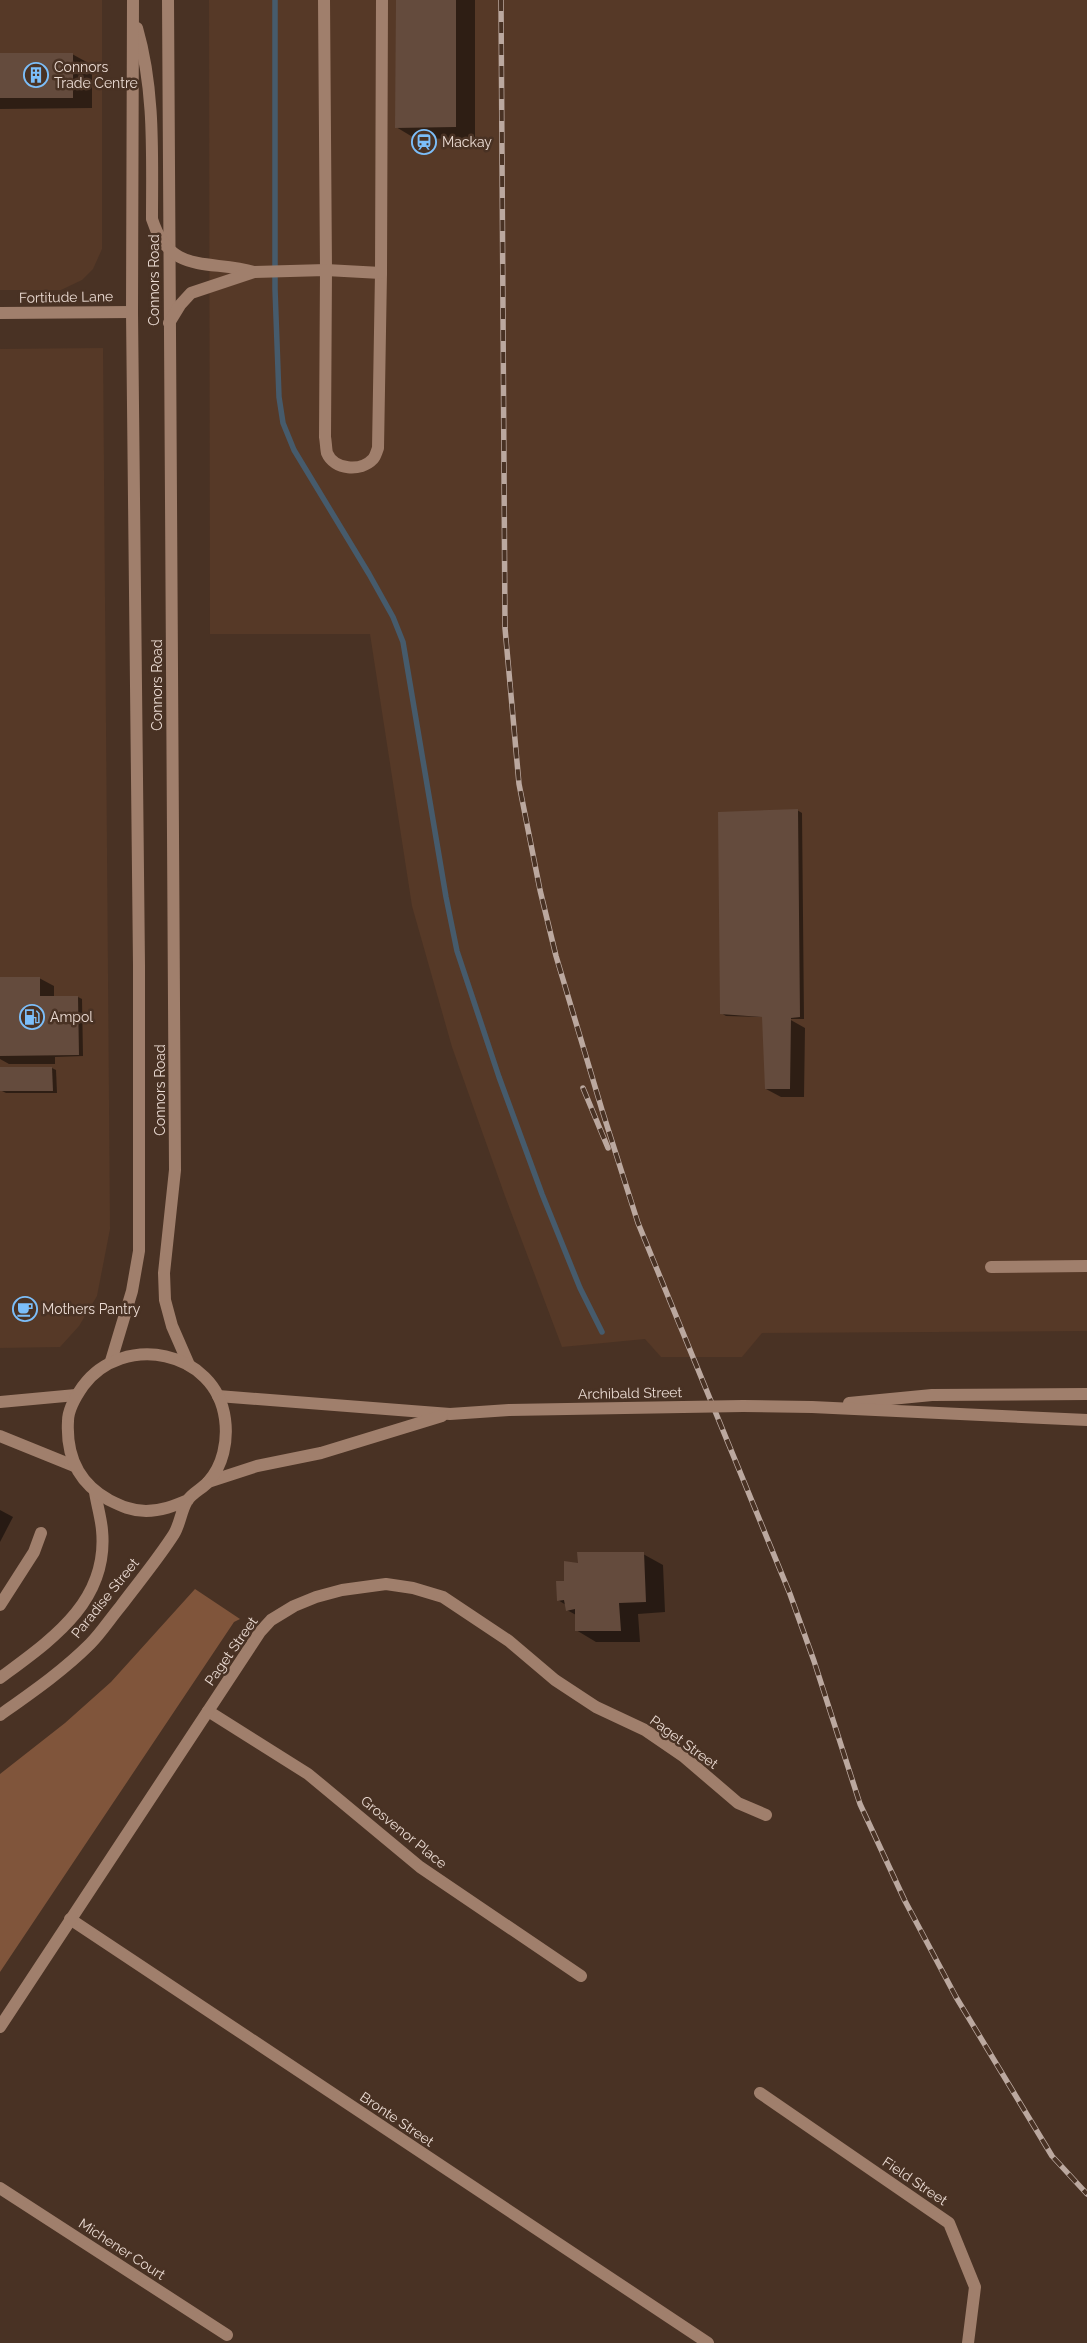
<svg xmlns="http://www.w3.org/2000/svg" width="1087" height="2343" viewBox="0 0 1087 2343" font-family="Raleway,sans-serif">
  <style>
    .built { fill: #563927 }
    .green { fill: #80553b }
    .shadow { fill: #0007 }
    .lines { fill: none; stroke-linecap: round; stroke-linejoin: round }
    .stream { stroke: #465b6c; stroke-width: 5.5 }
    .building { fill: #644b3d }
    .minor { stroke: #a07f6c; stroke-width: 12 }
    .rail-casing { stroke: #bba89f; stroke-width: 5.5 }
    .rail { stroke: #493224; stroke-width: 4; stroke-dasharray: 11; stroke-linecap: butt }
    .minor-bridge { stroke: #a07f6c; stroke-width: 12 }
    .labels { text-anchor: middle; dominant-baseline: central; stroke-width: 5; stroke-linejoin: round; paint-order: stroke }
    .poi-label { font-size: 14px; fill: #ebdbd3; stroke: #493224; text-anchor: start }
    .street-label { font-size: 14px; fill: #ebdbd3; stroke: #493224 }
  </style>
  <rect width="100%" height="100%" fill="#493224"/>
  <g class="built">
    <path d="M0 0H102V249L93 269 82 280 61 290H0Z"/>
    <path d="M209 0H1087V1331L762 1333 742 1357H661L645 1339 562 1347 505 1196 452 1047 412 906 370 634H210Z"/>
    <path d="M103 348 110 1229 97 1296 79 1326 60 1347 0 1348V349Z"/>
  </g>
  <path class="green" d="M195 1589 240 1619 234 1622 0 1972V1774L65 1723 111 1682Z"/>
  <g class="shadow">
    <path d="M398 0H475V138L416 139 396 127Z"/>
    <path d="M0 54H72L92 65V108L0 109Z"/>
    <path d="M797 810 802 813 804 1019H789L805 1028 804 1097H781L766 1089 764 1017 726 1016 721 1013Z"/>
    <path d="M0 978H39L54 986V997H78L82 999 83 1056 55 1057V1064H9L0 1059Z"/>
    <path d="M1 1068H52L56 1070 57 1093H6L2 1091Z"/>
    <path d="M0 1510 13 1517 0 1542Z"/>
    <path d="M643 1554 663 1565 665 1612 638 1614 640 1642H596L576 1630V1615L567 1610 566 1605 558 1600 566 1583 579 1565Z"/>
  </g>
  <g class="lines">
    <path class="stream" d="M275 0V289L279 397 283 423 294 450 369 574 393 617 403 642 446 897 457 951 499 1077 542 1194 580 1288 602 1332"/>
  </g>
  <g class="building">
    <path d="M396 0H456V127L395 128Z"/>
    <rect x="0" y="53" width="73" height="45"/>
    <path d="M798 809 800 1017 791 1018 790 1089H765L762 1017 720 1014 718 812Z"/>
    <path d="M0 977H40V996H78L79 1055 0 1056Z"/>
    <path d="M0 1067H52L53 1091H0Z"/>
    <path d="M577 1552H644L646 1602 619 1603 621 1631H575V1609L566 1611 564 1600 557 1601 556 1581H564V1561L578 1563Z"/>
  </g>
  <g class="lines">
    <g class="minor">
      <path d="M168 0 175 1170 164 1273 165 1300 172 1326 189 1365"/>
      <path d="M324 0 326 270 325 437C326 442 326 449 327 453 334 470 361 472 373 459 375 457 377 451 378 448L381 273"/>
      <path d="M137 28C155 90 152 155 152 219 170 276 210 259 254 272"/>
      <path d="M0 313 132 312"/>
      <path d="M169 323 180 305 191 293 254 272 326 270 381 273 382 0"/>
      <path d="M991 1267 1087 1266"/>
      <path d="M111 1361 132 1291 139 1251V965L132 312 133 0"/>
      <path d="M218 1396 450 1414 509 1410 683 1407"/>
      <path d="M0 1402 76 1395"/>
      <path d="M849 1403 932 1395 1087 1394"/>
      <path d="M743 1406 812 1407 1087 1420"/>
      <path d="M0 1436 74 1466"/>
      <path d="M208 1482 257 1466 321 1453 442 1416"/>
      <path d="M0 1605 34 1552 41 1533"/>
      <path d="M0 1678C51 1640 109 1602 102 1530 101 1518 97 1505 95 1492"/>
      <path d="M208 1711 308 1774 420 1867 581 1976"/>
      <path d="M0 1715C31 1693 63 1671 90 1644 101 1633 110 1619 120 1607 138 1583 158 1559 174 1534 180 1524 181 1511 187 1501 192 1493 202 1489 208 1482 223 1466 228 1441 225 1419 216 1350 123 1332 83 1386 76 1396 68 1409 68 1421 66 1456 78 1483 109 1500 121 1506 132 1511 146 1511 161 1511 174 1506 188 1500"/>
      <path d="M70 1919 708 2343"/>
      <path d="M0 2027 260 1632 271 1620 294 1606 316 1597 342 1590 386 1584 413 1588 443 1597 509 1641 555 1680 596 1707 645 1730 683 1756 738 1803 766 1815"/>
      <path d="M760 2093 949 2223 975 2287 968 2343"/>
      <path d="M0 2188 227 2335"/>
    </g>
    <defs>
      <g id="rail">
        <path d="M501 0 505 628 519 784 540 890 556 956 602 1110 638 1223 790 1594 814 1661 860 1804 905 1901 956 1997 1052 2156 1087 2194"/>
        <path d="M583 1088 608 1148"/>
      </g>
    </defs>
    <use href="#rail" class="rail-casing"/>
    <use href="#rail" class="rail"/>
    <path class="minor-bridge" d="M683 1407 743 1406"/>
  </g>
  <defs>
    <symbol id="building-ring" viewBox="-11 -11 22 22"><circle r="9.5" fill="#493224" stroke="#7cbef9" stroke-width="1.5"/><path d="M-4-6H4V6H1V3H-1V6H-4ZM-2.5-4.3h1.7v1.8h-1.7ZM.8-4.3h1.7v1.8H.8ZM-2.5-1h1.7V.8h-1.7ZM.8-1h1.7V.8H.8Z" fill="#7cbef9"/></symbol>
    <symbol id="station-ring" viewBox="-11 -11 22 22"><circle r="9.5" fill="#493224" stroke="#7cbef9" stroke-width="1.5"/><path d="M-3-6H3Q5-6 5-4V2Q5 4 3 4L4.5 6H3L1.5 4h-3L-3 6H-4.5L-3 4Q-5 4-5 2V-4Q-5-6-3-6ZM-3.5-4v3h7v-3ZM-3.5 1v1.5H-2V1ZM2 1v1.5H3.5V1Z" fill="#7cbef9"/></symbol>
    <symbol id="fuel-ring" viewBox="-11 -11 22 22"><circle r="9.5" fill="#493224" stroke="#7cbef9" stroke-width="1.5"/><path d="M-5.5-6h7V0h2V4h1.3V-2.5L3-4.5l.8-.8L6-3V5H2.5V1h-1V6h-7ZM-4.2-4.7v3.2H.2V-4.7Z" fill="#7cbef9"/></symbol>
    <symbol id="cafe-ring" viewBox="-11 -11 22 22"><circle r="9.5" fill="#493224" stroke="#7cbef9" stroke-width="1.5"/><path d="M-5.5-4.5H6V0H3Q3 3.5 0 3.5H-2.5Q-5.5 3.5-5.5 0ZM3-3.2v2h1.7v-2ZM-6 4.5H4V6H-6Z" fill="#7cbef9"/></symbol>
  </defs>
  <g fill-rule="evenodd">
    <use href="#building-ring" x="22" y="61" width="28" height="28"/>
    <use href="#station-ring" x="410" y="128" width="28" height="28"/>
    <use href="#fuel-ring" x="18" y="1003" width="28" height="28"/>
    <use href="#cafe-ring" x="11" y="1295" width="28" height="28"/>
  </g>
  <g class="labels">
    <g class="poi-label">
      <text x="54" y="67">Connors<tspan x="54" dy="16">Trade Centre</tspan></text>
      <text x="442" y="142">Mackay</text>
      <text x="50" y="1017">Ampol</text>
      <text x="42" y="1309">Mothers Pantry</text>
    </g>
    <g class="street-label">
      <text transform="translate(154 280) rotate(-90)">Connors Road</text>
      <text transform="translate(66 297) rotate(-1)">Fortitude Lane</text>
      <text transform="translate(157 685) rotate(-90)">Connors Road</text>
      <text transform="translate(160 1090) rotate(-90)">Connors Road</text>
      <text transform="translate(630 1393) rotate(-1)">Archibald Street</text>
      <text transform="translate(105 1598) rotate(-51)">Paradise Street</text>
      <text transform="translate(231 1651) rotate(-55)">Paget Street</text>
      <text transform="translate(684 1742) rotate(36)">Paget Street</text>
      <text transform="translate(404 1832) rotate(39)">Grosvenor Place</text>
      <text transform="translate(397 2119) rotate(34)">Bronte Street</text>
      <text transform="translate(915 2181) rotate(34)">Field Street</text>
      <text transform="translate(122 2249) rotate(33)">Michener Court</text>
    </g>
  </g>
</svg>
